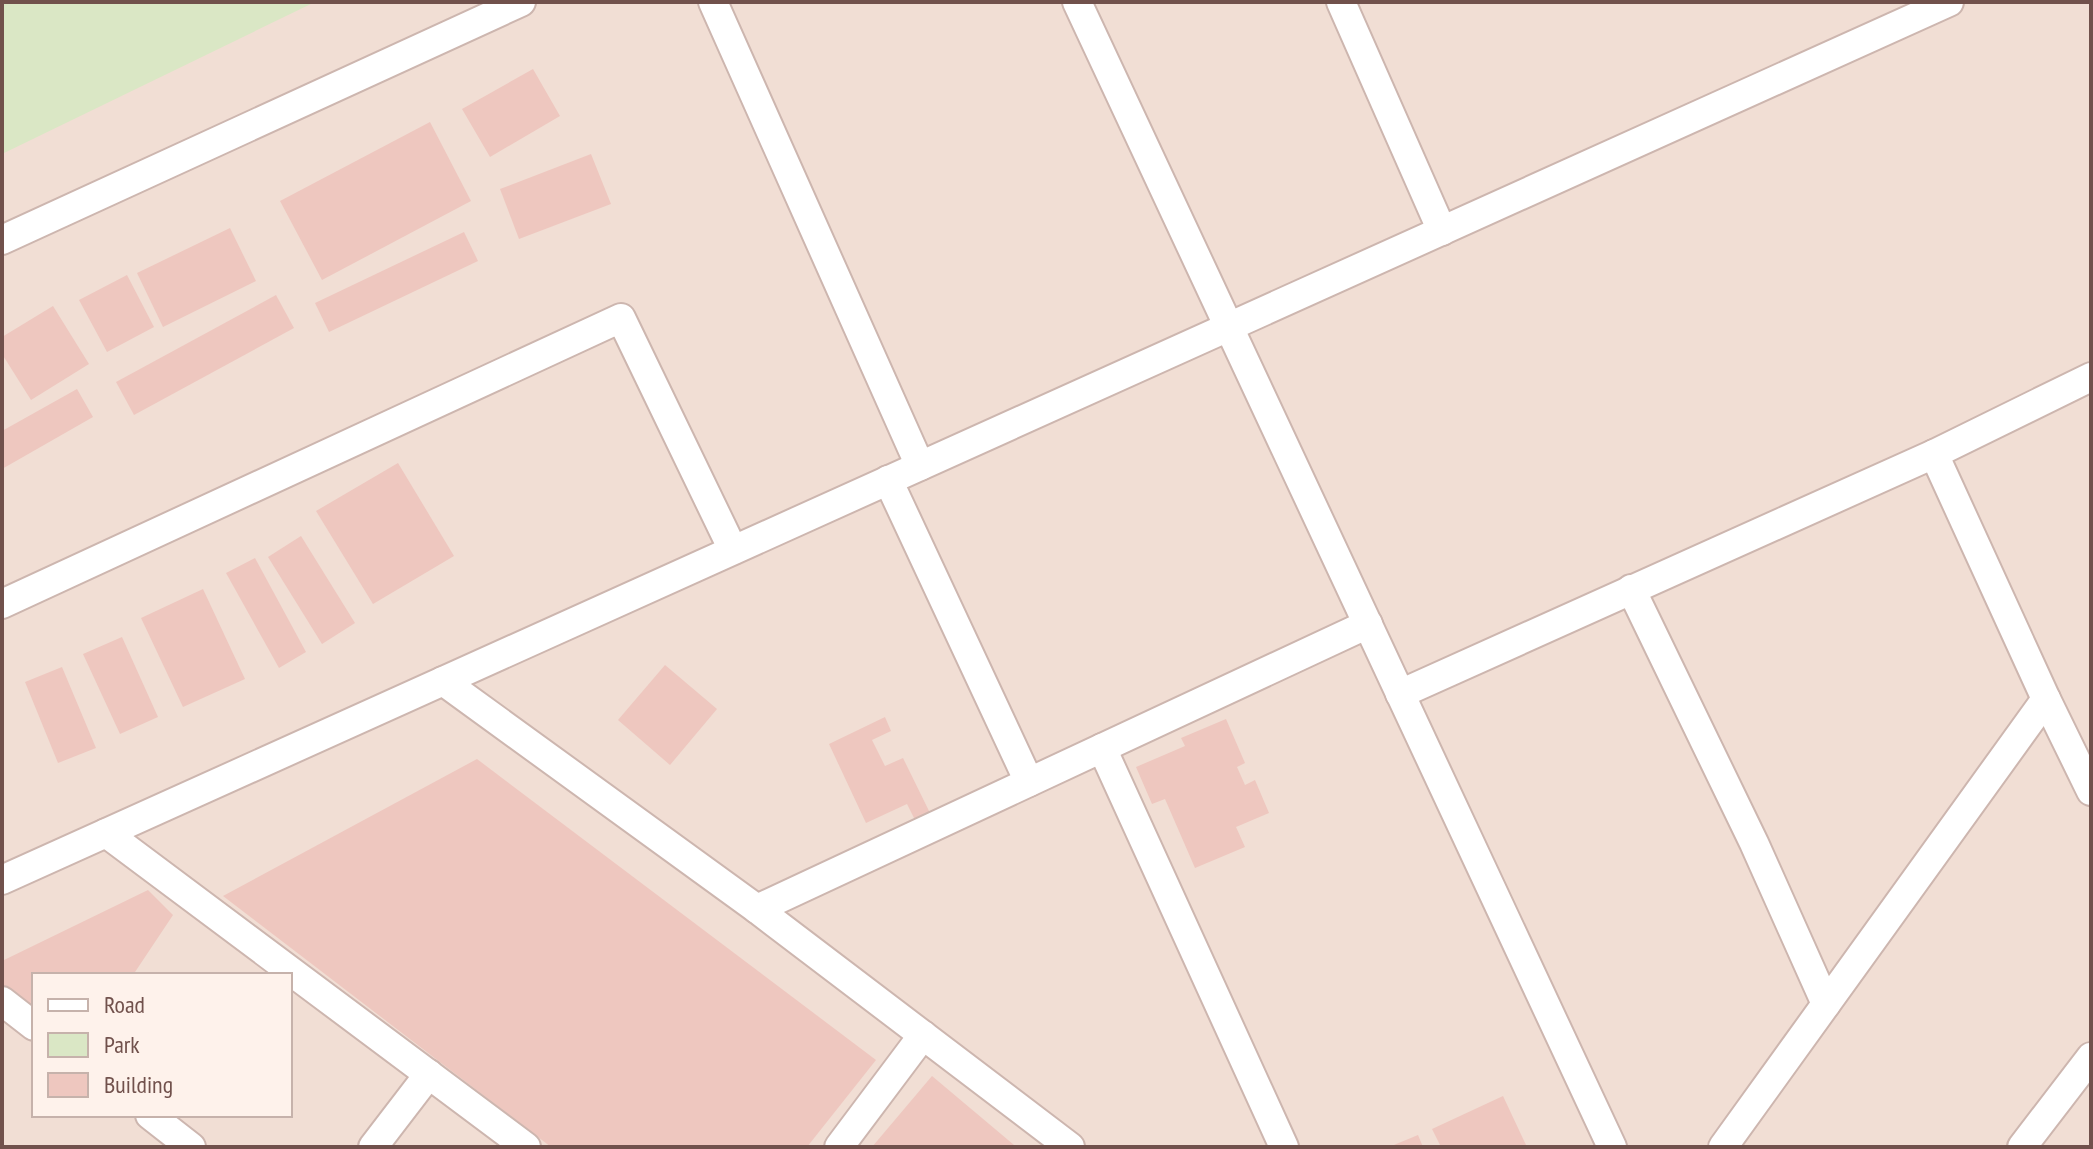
<svg xmlns="http://www.w3.org/2000/svg" width="2093" height="1149" viewBox="0 0 2093 1149" font-family="'PT Sans Narrow',sans-serif">
  <style>
    .residential { fill: #f1ded4; fill-rule: evenodd }
    .green { fill: #dae7c5 }
    .building { fill: #eec7bf }
    .lines { fill: none; stroke-linecap: round; stroke-linejoin: round }
    .minor-casing { stroke: #cdb6af; stroke-width: 32 }
    .minor { stroke: #fff; stroke-width: 28 }
  </style>
  <rect width="100%" height="100%" fill="#faede5"/>
  <path class="residential" d="M2 2H2091V1147H2ZM34 975H290V1115H34Z"/>
  <path class="green" d="M2 2H315L2 154Z"/>
  <g class="building">
    <path d="M533 69 560 116 490 157 462 109Z"/>
    <path d="M430 122 471 201 322 280 280 201Z"/>
    <path d="M591 154 611 204 519 239 500 189Z"/>
    <path d="M230 228 256 281 163 327 137 273Z"/>
    <path d="M464 232 478 261 329 332 315 303Z"/>
    <path d="M127 275 154 327 107 352 79 300Z"/>
    <path d="M276 295 294 328 134 415 116 382Z"/>
    <path d="M53 306 89 364 31 400 2 354V337Z"/>
    <path d="M77 389 93 417 2 469V431Z"/>
    <path d="M398 463 454 556 373 604 316 511Z"/>
    <path d="M301 536 355 623 322 644 268 557Z"/>
    <path d="M255 558 306 652 279 668 226 573Z"/>
    <path d="M203 589 245 679 183 707 141 618Z"/>
    <path d="M122 637 158 717 120 734 83 654Z"/>
    <path d="M665 665 717 709 670 765 618 720Z"/>
    <path d="M62 667 96 748 58 763 25 682Z"/>
    <path d="M885 717 891 731 872 740 885 766 903 758 930 813 915 820 907 804 866 823 829 744Z"/>
    <path d="M1226 719 1245 763 1237 767 1245 785 1255 780 1269 813 1236 827 1245 847 1195 868 1165 799 1152 804 1136 767 1185 746 1181 738Z"/>
    <path d="M477 759 876 1060 807 1147H551L223 896Z"/>
    <path d="M148 890 173 915 133 975H34V1011L2 988V961Z"/>
    <path d="M932 1076 1014 1145 1012 1147H872Z"/>
    <path d="M1503 1096 1527 1147H1441L1432 1129Z"/>
    <path d="M1418 1135 1423 1147H1389Z"/>
  </g>
  <g class="lines">
    <defs>
      <g id="minor">
        <path d="M713 2 920 466"/>
        <path d="M1077 2 1612 1147"/>
        <path d="M1341 2 1442 231"/>
        <path d="M2 240 521 2"/>
        <path d="M1934 454 2046 699 2091 791"/>
        <path d="M888 480 1029 782"/>
        <path d="M1631 589 1754 843 1826 1004"/>
        <path d="M2 604 621 318 733 550"/>
        <path d="M443 681 757 909 1070 1147"/>
        <path d="M1400 694 1934 454 2091 377"/>
        <path d="M1102 748 1284 1147"/>
        <path d="M106 833 526 1147"/>
        <path d="M2 880 1949 2"/>
        <path d="M757 909 1368 624"/>
        <path d="M2 1001 34 1026"/>
        <path d="M150 1115 191 1147"/>
        <path d="M373 1147 429 1074"/>
        <path d="M839 1147 923 1035"/>
        <path d="M1723 1147 2046 699"/>
        <path d="M2022 1147 2091 1057"/>
      </g>
    </defs>
    <use href="#minor" class="minor-casing"/>
    <use href="#minor" class="minor"/>
  </g>
  <rect width="2093" height="1149" fill="none" stroke="#71514c" stroke-width="8"/>
  <rect x="32" y="973" width="260" height="144" fill="#fef2eb" stroke="#c6b2ab" stroke-width="2"/>
  <rect x="48" y="999" width="40" height="12" fill="#ffffff" stroke="#c6b2ab" stroke-width="2"/>
  <text x="104" y="1013" font-size="24" fill="#71514c">Road</text>
  <rect x="48" y="1033" width="40" height="24" fill="#dae7c5" stroke="#c6b2ab" stroke-width="2"/>
  <text x="104" y="1053" font-size="24" fill="#71514c">Park</text>
  <rect x="48" y="1073" width="40" height="24" fill="#eec7bf" stroke="#c6b2ab" stroke-width="2"/>
  <text x="104" y="1093" font-size="24" fill="#71514c">Building</text>
</svg>
